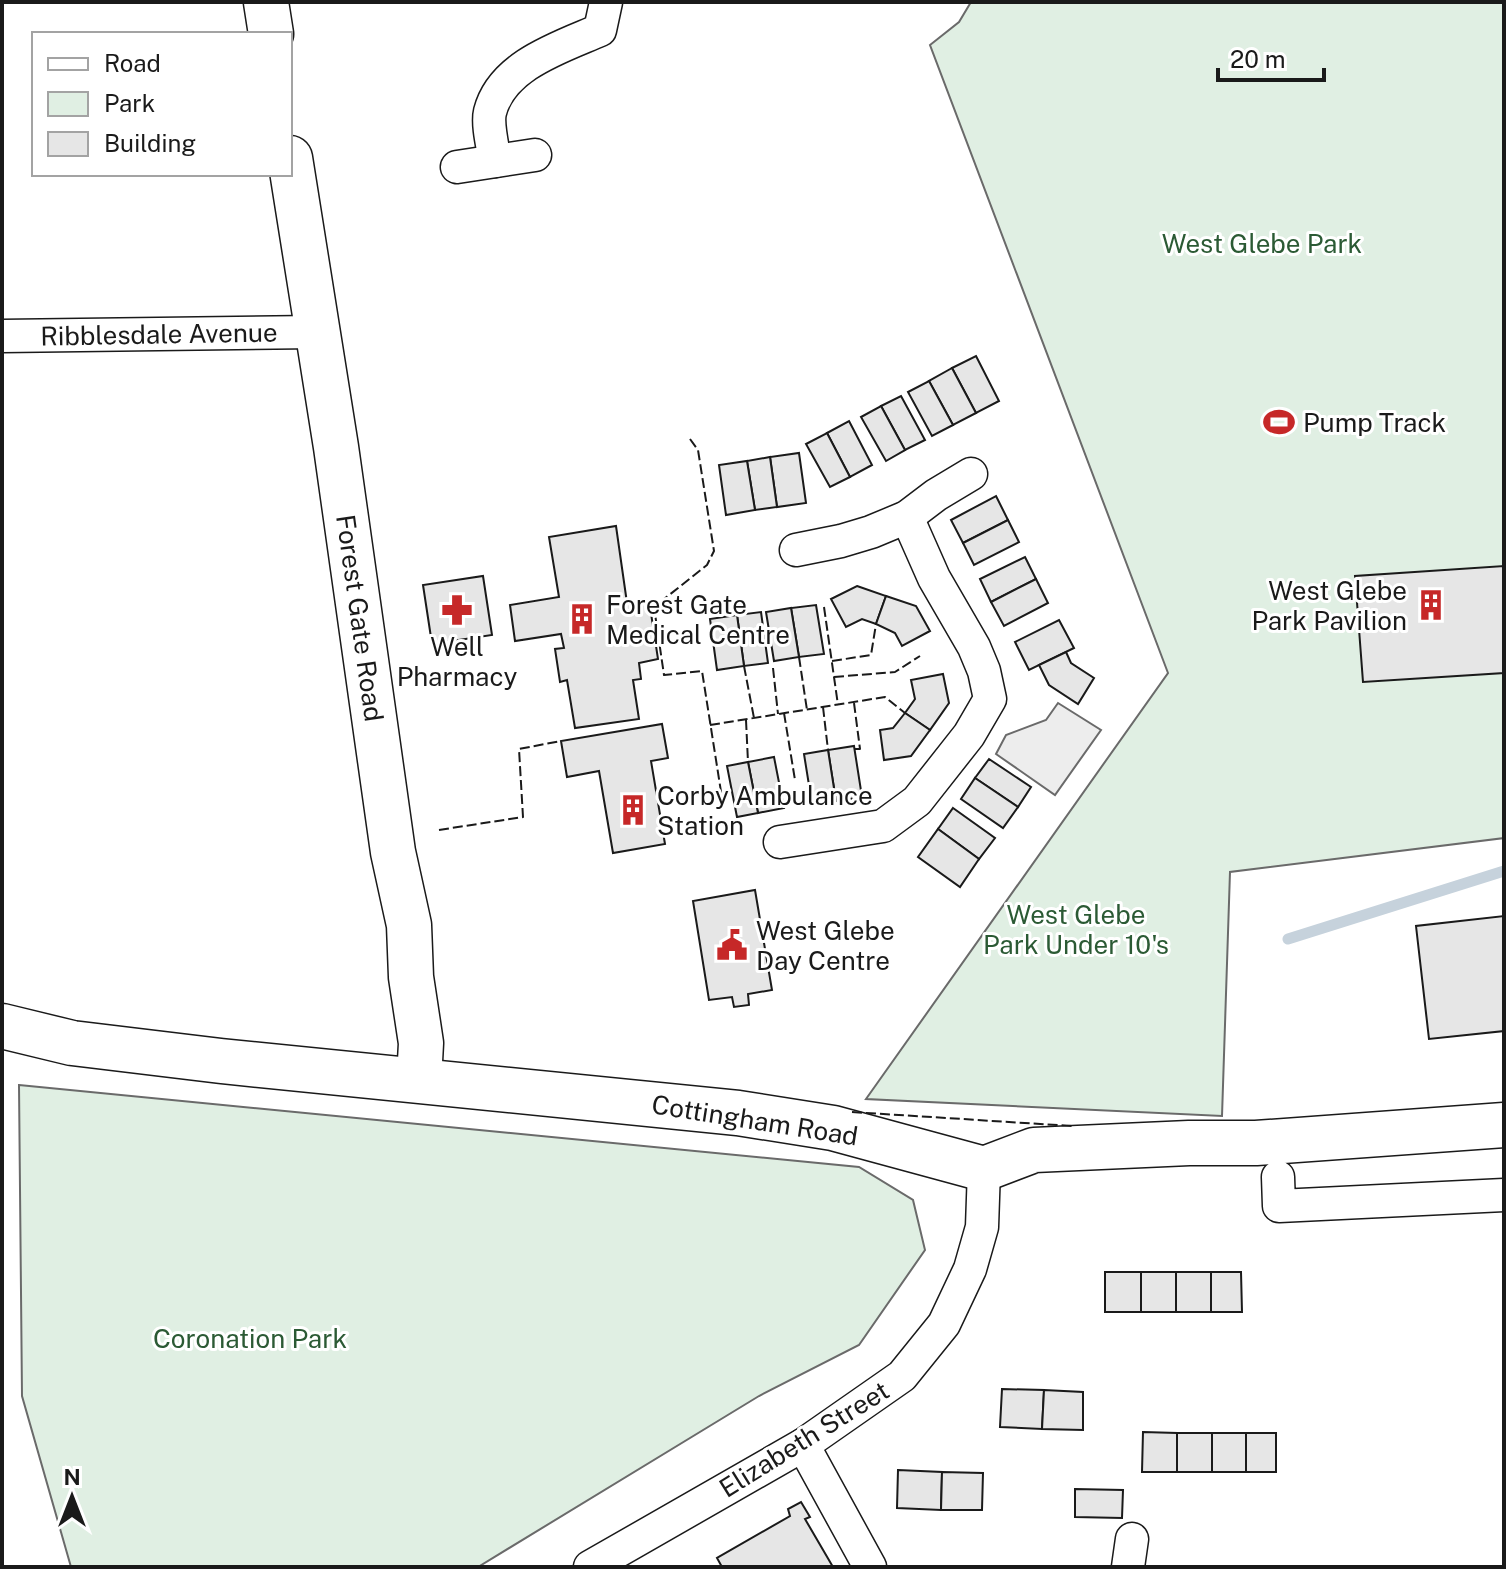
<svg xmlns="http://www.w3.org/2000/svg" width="1506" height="1569" viewBox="0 0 1506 1569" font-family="'Public Sans',sans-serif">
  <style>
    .green { fill: #e0efe3; stroke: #6a6a6a; stroke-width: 2 }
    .parking { fill: #ededed; stroke: #6a6a6a; stroke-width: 2 }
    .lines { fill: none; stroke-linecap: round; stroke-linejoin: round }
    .stream { stroke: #c6d2dc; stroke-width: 11 }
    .building { fill: #e6e6e6; stroke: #1a1a1a; stroke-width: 2 }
    .street-casing { stroke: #1a1a1a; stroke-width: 35 }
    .secondary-casing { stroke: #1a1a1a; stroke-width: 47 }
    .street { stroke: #fff; stroke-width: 32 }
    .secondary { stroke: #fff; stroke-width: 44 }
    .fence { stroke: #1a1a1a; stroke-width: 2; stroke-dasharray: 10 4; stroke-linecap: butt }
    .labels { text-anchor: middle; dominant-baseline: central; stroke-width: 6; stroke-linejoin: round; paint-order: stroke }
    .park-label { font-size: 26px; fill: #2b5a34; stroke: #fff }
    .street-label { font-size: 26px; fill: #1a1a1a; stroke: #fff }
    .poi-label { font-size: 26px; fill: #1a1a1a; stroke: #fff; text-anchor: start }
  </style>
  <rect width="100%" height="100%" fill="#fff"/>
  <g class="green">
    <path d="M971 2H1504V838L1230 872 1222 1116 866 1099 1168 673 930 45 959 22Z"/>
    <path d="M19 1085 859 1167 913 1200 925 1250 859 1345 759 1396 478 1567H71L22 1396Z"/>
  </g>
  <path class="parking" d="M1058 703 1101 730 1055 795 996 754 1006 735 1046 720Z"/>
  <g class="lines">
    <path class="stream" d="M1288 939 1504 871"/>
  </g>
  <g class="building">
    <path d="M976 356 999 401 976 413 952 368Z"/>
    <path d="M952 368 976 413 953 425 929 381Z"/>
    <path d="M929 381 953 425 932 436 908 392Z"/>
    <path d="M901 396 925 440 905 450 881 406Z"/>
    <path d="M881 406 905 450 886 461 861 417Z"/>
    <path d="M849 421 872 465 850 477 827 433Z"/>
    <path d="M827 433 850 477 830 487 806 444Z"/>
    <path d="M799 453 806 503 777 507 770 457Z"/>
    <path d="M770 457 777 507 755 510 747 461Z"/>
    <path d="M747 461 755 510 726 515 719 465Z"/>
    <path d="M996 496 1008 520 963 543 951 520Z"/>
    <path d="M1008 520 1019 542 974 565 963 543Z"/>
    <path d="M616 526 627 603 649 600 658 659 639 663 641 679 633 680 639 719 575 728 567 680 560 682 555 649 564 648 561 634 515 641 510 605 559 597 549 537Z"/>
    <path d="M1025 557 1036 579 991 602 980 579Z"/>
    <path d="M1504 566V673L1363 682 1355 576Z"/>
    <path d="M483 576 492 635 432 644 423 585Z"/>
    <path d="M1036 579 1048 603 1004 626 991 602Z"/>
    <path d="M857 586 886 596 876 624 862 619 846 627 831 599Z"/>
    <path d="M886 596 916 606 930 631 902 646 895 633 876 624Z"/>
    <path d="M816 605 824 654 799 657 791 608Z"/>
    <path d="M791 608 799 657 774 661 766 612Z"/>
    <path d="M761 612 768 663 744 666 737 615Z"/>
    <path d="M737 615 744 666 717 670 710 619Z"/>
    <path d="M1059 620 1074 648 1029 670 1015 642Z"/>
    <path d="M1066 652 1071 663 1094 678 1078 704 1049 685 1039 665Z"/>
    <path d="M943 674 949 703 930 730 905 713 915 699 911 680Z"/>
    <path d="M905 713 930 730 911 756 884 760 880 730 893 728Z"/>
    <path d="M662 724 668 758 651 761 665 844 613 853 599 771 567 777 561 741Z"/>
    <path d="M854 746 862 797 836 801 828 750Z"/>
    <path d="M828 750 836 801 812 804 804 754Z"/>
    <path d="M774 757 784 808 758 813 748 762Z"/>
    <path d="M989 759 1031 787 1018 807 975 778Z"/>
    <path d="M748 762 758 813 737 817 727 766Z"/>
    <path d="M975 778 1018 807 1003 828 961 799Z"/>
    <path d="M953 808 995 838 979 859 938 829Z"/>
    <path d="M938 829 979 859 960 887 918 857Z"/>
    <path d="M755 890 772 990 748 994 749 1005 734 1007 732 997 709 1000 693 901Z"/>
    <path d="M1504 916V1031L1429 1039 1416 926Z"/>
    <rect x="1105" y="1272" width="36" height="40"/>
    <rect x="1141" y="1272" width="35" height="40"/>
    <rect x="1176" y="1272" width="35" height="40"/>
    <path d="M1211 1272H1241L1242 1312H1211Z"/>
    <path d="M1002 1389 1044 1390 1042 1429 1000 1427Z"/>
    <path d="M1044 1390 1083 1392V1430L1042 1429Z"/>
    <path d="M1143 1432 1177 1433V1472H1142Z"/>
    <rect x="1177" y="1433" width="35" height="39"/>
    <rect x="1212" y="1433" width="34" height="39"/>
    <rect x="1246" y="1433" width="30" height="39"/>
    <path d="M898 1470 942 1472 941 1510 897 1508Z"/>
    <path d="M942 1472 983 1473 982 1510H941Z"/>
    <path d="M1075 1489 1123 1490 1122 1518 1075 1517Z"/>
    <path d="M801 1502 810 1517 805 1519 833 1567H722L717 1558 790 1516 788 1509Z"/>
  </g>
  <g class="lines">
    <defs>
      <g id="street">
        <path d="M495 161C493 148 487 124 490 112 502 65 561 47 600 30L606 2"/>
        <path d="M457 167 535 155"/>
        <path d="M2 336 316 332"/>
        <path d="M796 550 841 541 871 532 907 517 936 495 971 474"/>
        <path d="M780 842 883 826 917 801 969 735 990 699 984 671 974 647 934 578 907 517"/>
        <path d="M1278 1177 1279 1206 1504 1195"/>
        <path d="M803 1445 870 1567"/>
        <path d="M590 1567 803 1445 902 1376 944 1324 970 1269 982 1227 984 1169"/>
        <path d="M1128 1567 1132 1539"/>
      </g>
      <g id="secondary">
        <path d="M266 2 271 34"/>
        <path d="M290 158 336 447 393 852 409 925 411 977 421 1043 419 1080"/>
        <path d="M2 1026 72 1043 221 1061 738 1113 833 1128 984 1169 1034 1150 1189 1143H1256L1504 1125"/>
      </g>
    </defs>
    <use href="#street" class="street-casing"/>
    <use href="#secondary" class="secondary-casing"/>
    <use href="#street" class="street"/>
    <use href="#secondary" class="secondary"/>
    <g class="fence">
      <path d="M690 439 698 450 714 551 707 565 654 607 664 675 702 671 722 798"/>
      <path d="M824 607 838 705"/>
      <path d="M799 657 807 710"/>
      <path d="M832 661 871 655 876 624"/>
      <path d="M744 666 754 718"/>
      <path d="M773 668 778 714"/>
      <path d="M834 677 895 672 920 656"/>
      <path d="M854 703 860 749H855"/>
      <path d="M823 707 828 750"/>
      <path d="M784 713 795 780"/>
      <path d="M746 720 748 762"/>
      <path d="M710 725 885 697 905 713"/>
      <path d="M439 830 523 817 519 749 561 741"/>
      <path d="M852 1112 1072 1126"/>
    </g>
  </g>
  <defs>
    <symbol id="stadium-bare" viewBox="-9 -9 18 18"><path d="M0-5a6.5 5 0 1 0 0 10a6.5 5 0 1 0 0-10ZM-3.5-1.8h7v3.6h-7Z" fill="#c62828" stroke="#fff" stroke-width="2.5" paint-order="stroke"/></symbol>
    <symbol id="building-bare" viewBox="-9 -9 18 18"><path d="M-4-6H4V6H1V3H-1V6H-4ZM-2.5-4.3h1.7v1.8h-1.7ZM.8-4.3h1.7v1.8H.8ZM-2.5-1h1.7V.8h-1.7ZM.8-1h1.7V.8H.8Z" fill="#c62828" stroke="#fff" stroke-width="2.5" paint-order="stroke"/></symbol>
    <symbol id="pharmacy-bare" viewBox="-9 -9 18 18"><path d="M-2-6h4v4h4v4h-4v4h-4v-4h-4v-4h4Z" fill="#c62828" stroke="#fff" stroke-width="2.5" paint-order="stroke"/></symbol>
    <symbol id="civic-bare" viewBox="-9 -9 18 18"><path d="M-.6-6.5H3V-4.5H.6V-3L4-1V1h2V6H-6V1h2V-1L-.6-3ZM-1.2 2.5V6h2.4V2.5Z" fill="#c62828" stroke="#fff" stroke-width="2.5" paint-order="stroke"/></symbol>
  </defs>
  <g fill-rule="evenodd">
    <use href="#stadium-bare" x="1257" y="400" width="44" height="44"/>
    <use href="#building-bare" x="1409" y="583" width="44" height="44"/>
    <use href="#pharmacy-bare" x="435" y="588" width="44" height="44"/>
    <use href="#building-bare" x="560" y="597" width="44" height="44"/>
    <use href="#building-bare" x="611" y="788" width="44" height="44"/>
    <use href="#civic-bare" x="710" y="923" width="44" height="44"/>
  </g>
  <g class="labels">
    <g class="park-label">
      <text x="1262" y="243">West Glebe Park</text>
      <text x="1076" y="914">West Glebe<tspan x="1076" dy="30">Park Under 10's</tspan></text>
      <text x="250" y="1338">Coronation Park</text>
    </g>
    <g class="street-label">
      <text transform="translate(159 334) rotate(-1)">Ribblesdale Avenue</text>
      <text transform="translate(360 618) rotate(82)">Forest Gate Road</text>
      <text transform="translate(755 1120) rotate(9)">Cottingham Road</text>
      <text transform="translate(804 1439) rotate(-32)">Elizabeth Street</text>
    </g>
    <g class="poi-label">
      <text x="1303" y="422">Pump Track</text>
      <text x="1407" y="590" text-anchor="end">West Glebe<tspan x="1407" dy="30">Park Pavilion</tspan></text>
      <text x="606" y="604">Forest Gate<tspan x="606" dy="30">Medical Centre</tspan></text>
      <text x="457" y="646" text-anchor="middle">Well<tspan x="457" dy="30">Pharmacy</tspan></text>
      <text x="657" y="795">Corby Ambulance<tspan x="657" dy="30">Station</tspan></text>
      <text x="756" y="930">West Glebe<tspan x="756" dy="30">Day Centre</tspan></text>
    </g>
  </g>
  <rect width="1506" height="1569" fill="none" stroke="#1a1a1a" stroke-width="8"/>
  <rect x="32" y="32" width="260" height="144" fill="#ffffff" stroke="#a3a3a3" stroke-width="2"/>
  <rect x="48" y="58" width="40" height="12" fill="#ffffff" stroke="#a3a3a3" stroke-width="2"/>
  <text x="104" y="72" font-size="24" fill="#1a1a1a">Road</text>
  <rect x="48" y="92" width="40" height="24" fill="#e0efe3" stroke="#a3a3a3" stroke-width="2"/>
  <text x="104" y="112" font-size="24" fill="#1a1a1a">Park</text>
  <rect x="48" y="132" width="40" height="24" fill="#e6e6e6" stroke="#a3a3a3" stroke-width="2"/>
  <text x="104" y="152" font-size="24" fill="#1a1a1a">Building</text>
  <g transform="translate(72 1497)" stroke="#ffffff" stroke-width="6" paint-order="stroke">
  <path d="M0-6L14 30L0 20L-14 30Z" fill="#1a1a1a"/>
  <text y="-12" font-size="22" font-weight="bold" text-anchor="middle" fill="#1a1a1a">N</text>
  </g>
  <path d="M1218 68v12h106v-12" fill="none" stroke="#1a1a1a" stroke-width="4"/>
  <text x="1230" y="68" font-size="24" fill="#1a1a1a" stroke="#ffffff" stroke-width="6" paint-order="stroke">20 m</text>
</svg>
